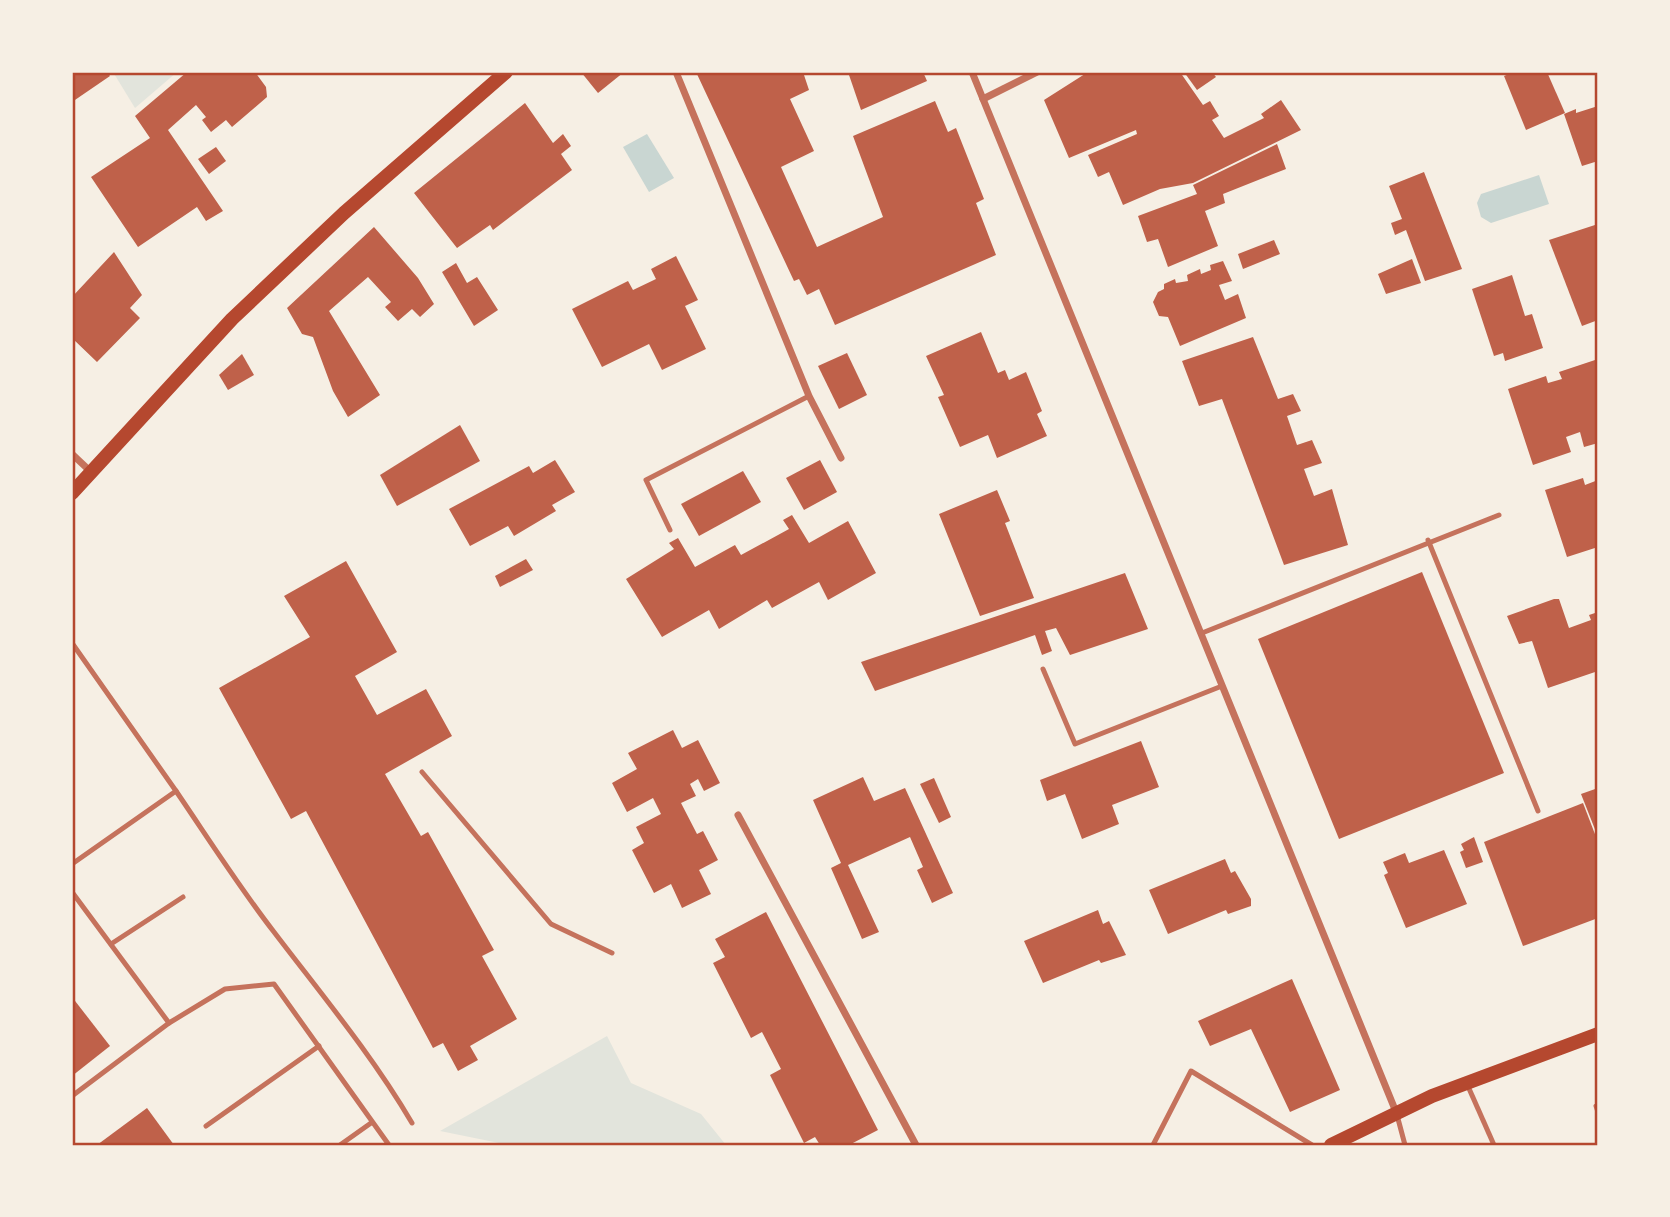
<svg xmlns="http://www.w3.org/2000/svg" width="1670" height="1217" viewBox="0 0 1670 1217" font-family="Figtree,sans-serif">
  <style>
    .green { fill: #e2e4dc }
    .water { fill: #c9d6d2 }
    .building { fill: #bf614a }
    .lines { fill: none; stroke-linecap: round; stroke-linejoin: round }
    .service { stroke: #c5725c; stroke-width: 5 }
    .minor { stroke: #c5725c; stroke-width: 7 }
    .secondary { stroke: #b5482f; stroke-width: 14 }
    .neatline { fill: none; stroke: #b5482f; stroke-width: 2.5 }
  </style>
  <rect width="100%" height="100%" fill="#f6efe4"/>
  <g class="green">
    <path d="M113 72H177L135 108Z"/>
    <path d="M607 1036 631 1083 701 1114 726 1145H509L440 1131Z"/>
  </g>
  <g class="water">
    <path d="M647 134 674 178 649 192 623 147Z"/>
    <path d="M1539 175 1549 204 1491 223 1481 217 1477 203 1481 194Z"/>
  </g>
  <g class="building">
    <path d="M72 72H107L110 76 72 102Z"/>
    <path d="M187 72H255L266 87 267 97 232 127 226 120 211 132 202 120 206 117 196 105 168 130 223 211 206 221 197 207 138 247 91 177 150 138 135 116Z"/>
    <path d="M581 72H624L598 93Z"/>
    <path d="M696 72H811L804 75 809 90 790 99 814 151 781 167 817 247 883 217 853 136 935 101 948 132 956 128 984 199 976 203 996 255 835 325 819 289 807 295 799 279 794 281Z"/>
    <path d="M848 72H923L927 81 861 110Z"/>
    <path d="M1088 72H1180L1203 105 1210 101 1219 116 1212 120 1224 138 1264 118 1261 114 1281 100 1301 130 1193 183 1160 189 1123 205 1109 172 1098 177 1088 155 1137 134 1136 130 1069 158 1044 100Z"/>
    <path d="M1184 72H1212L1216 77 1197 90Z"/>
    <path d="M1514 72H1547L1565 113 1526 130 1504 76Z"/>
    <path d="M525 103 553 143 563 134 571 146 561 154 572 170 493 230 490 225 457 248 414 193Z"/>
    <path d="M1598 106V161L1582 166 1564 114 1576 109V113Z"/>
    <path d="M1277 144 1286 169 1223 194 1225 203 1205 211 1218 246 1168 267 1158 239 1147 242 1138 216 1197 194 1193 185Z"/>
    <path d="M216 147 226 161 209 174 198 159Z"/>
    <path d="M1424 172 1462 269 1425 281 1406 230 1395 235 1391 223 1402 219 1389 186Z"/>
    <path d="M1598 224V320L1582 326 1549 240Z"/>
    <path d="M374 227 418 278 434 304 420 317 412 309 398 321 385 307 391 302 368 277 329 311 380 395 348 417 333 391 313 337 302 334 287 308Z"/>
    <path d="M1274 240 1280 254 1243 269 1238 254Z"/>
    <path d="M114 252 142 295 130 308 140 318 97 362 72 338V297Z"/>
    <path d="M676 256 698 300 685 306 706 349 662 370 649 344 602 367 572 309 628 281 633 290 656 279 651 269Z"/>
    <path d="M1412 259 1421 283 1386 294 1378 274Z"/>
    <path d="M1223 261 1232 281 1219 285 1225 300 1238 294 1246 318 1180 346 1168 317 1159 316 1153 302 1158 292 1164 289V284L1175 279 1176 283 1188 281 1187 275 1200 269 1201 274 1211 270 1210 265Z"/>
    <path d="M456 263 467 283 477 277 498 310 474 326 442 272Z"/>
    <path d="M1512 275 1525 316 1532 314 1543 348 1505 361 1503 353 1494 356 1472 289Z"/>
    <path d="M981 332 998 373 1005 370 1009 380 1026 372 1042 411 1037 414 1047 436 997 458 988 435 960 447 938 397 944 395 926 356Z"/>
    <path d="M1253 337 1278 399 1293 394 1301 411 1287 416 1297 445 1312 440 1322 463 1304 469 1314 496 1332 489 1348 545 1284 565 1222 399 1199 406 1182 361Z"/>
    <path d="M847 353 867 395 839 409 818 366Z"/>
    <path d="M242 354 254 375 228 390 219 375Z"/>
    <path d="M1598 359V443L1584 447 1580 432 1566 437 1571 452 1533 465 1508 389 1546 376 1548 383 1562 379 1559 372Z"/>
    <path d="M460 425 480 461 397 506 380 475Z"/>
    <path d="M555 460 575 492 552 505 556 511 514 536 508 526 470 546 449 509 529 466 533 473Z"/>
    <path d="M820 460 837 492 804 510 786 478Z"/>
    <path d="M743 471 761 502 699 536 681 504Z"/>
    <path d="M1583 478 1585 485 1598 480V547L1567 557 1545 490Z"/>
    <path d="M997 490 1010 521 1005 523 1034 598 980 616 939 514Z"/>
    <path d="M792 515 809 543 848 521 876 573 828 600 819 582 772 608 767 600 719 629 709 610 662 637 626 579 674 549 669 543 678 538 695 567 735 545 741 555 789 529 783 520Z"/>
    <path d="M526 559 533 570 500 587 495 576Z"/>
    <path d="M346 561 397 652 355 676 377 715 426 689 452 736 385 774 421 836 428 832 494 950 482 956 517 1019 470 1046 478 1060 458 1071 443 1043 433 1048 306 811 291 819 219 688 310 637 284 596Z"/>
    <path d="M1422 572 1504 773 1339 839 1258 639Z"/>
    <path d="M1125 573 1148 629 1070 655 1056 628 1045 631 1052 651 1042 655 1035 635 875 691 861 662Z"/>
    <path d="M1554 599H1559L1569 628 1591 620 1589 615 1595 613 1598 617V671L1548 688 1532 641 1519 644 1507 616Z"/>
    <path d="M673 730 682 748 698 740 720 783 704 791 698 779 690 784 696 796 681 803 697 834 703 831 718 860 699 870 711 894 682 908 671 884 654 893 632 850 644 843 636 827 661 814 653 798 627 812 612 783 637 769 628 753Z"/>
    <path d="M1141 741 1159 787 1112 805 1119 824 1082 839 1065 794 1047 801 1040 780Z"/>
    <path d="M863 777 874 801 905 788 953 893 932 903 917 870 923 867 910 837 848 865 879 932 862 939 831 868 841 863 813 800Z"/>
    <path d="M934 778 951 817 939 823 920 784Z"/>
    <path d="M1598 788V837L1581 794Z"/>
    <path d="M1583 803 1598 842V918L1523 946 1484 842Z"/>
    <path d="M1474 837 1483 862 1466 868 1460 852 1464 850 1461 844Z"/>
    <path d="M1444 850 1467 904 1406 928 1384 875 1388 873 1383 862 1405 853 1409 863Z"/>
    <path d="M1225 859 1231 873 1235 871 1251 899V906L1228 914 1226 910 1168 934 1149 890Z"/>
    <path d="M1098 910 1103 924 1109 921 1126 955 1101 963 1099 960 1043 983 1024 941Z"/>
    <path d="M766 912 878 1130 849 1145H820L815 1137 804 1143 770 1075 781 1069 762 1032 751 1038 713 963 725 957 715 939Z"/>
    <path d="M1292 979 1340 1090 1290 1112 1251 1029 1210 1046 1198 1021Z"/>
    <path d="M72 997 110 1046 72 1076Z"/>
    <path d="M147 1108 174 1145H97Z"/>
  </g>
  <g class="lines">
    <g class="service">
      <path d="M670 530 646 480 809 396"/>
      <path d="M1428 540 1538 811"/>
      <path d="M1202 633 1499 515"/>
      <path d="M72 643 176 791 72 864"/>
      <path d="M1043 669 1075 744 1222 686"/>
      <path d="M72 743V742"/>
      <path d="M422 772 551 924 612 953"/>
      <path d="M176 791C208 838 239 887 274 932 322 995 372 1055 412 1123"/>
      <path d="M72 892 169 1023 225 989 274 984 389 1145"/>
      <path d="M111 944 183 897"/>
      <path d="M1467 1084 1494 1145"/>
      <path d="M72 1096 169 1023"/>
      <path d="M1596 1106 1598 1112"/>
      <path d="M1397 1115 1405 1145"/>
      <path d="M206 1126 319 1046"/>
      <path d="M340 1145 371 1123"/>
      <path d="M1153 1145 1191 1071 1312 1145"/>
    </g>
    <g class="minor">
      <path d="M676 72 809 396 841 458"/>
      <path d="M972 72 1396 1112"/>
      <path d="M983 99 1037 72"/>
      <path d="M72 454 91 472"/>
      <path d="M738 815 916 1145"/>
    </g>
    <g class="secondary">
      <path d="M72 493 232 319 344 213 506 72"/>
      <path d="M1331 1145 1432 1096 1598 1034"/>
    </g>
  </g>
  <rect width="1670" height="1217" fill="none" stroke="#f6efe4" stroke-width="147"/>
  <rect x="74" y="74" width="1522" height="1070" class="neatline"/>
</svg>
